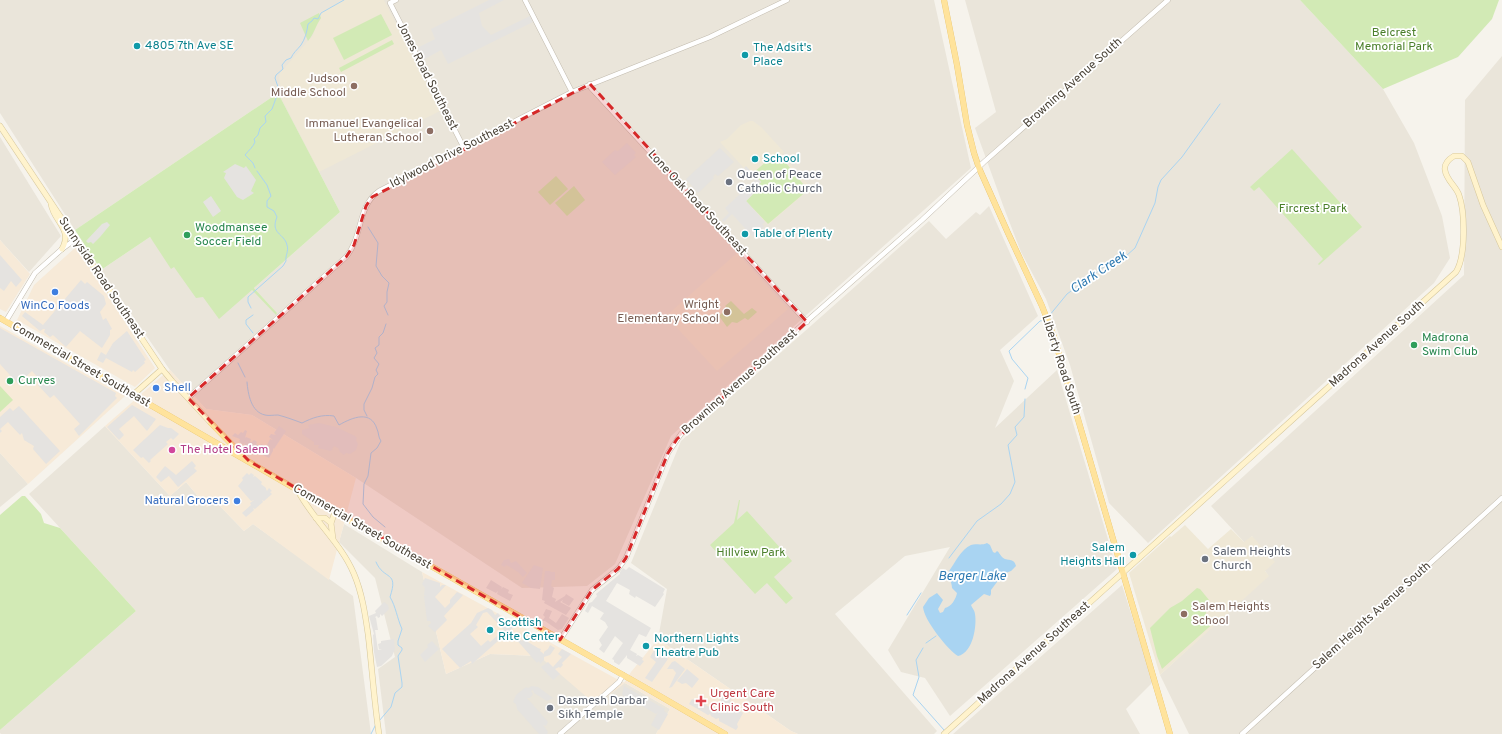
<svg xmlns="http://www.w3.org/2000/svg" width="1502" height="734" viewBox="0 0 1502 734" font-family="Overpass,sans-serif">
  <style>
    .residential { fill: #eae5da }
    .commercial { fill: #f7ead8 }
    .education { fill: #efe8d6 }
    .green { fill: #d2eab5 }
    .parking { fill: #e5e3e0; fill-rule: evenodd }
    .water { fill: #a9d4f2 }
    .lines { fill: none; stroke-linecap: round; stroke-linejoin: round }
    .stream { stroke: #a9d4f2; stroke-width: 1 }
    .tertiary-casing { stroke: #c2bbae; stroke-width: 5.5 }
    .secondary-casing { stroke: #d6c79b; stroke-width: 6 }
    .primary-casing { stroke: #e6c16a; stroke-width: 6 }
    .tertiary { stroke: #fff; stroke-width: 4.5 }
    .secondary { stroke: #fff3cd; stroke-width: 5 }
    .primary { stroke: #ffe39c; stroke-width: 5.5 }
    .marked { fill: #d62828; fill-opacity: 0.2; stroke: #d62828; stroke-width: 3; stroke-dasharray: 8 5; stroke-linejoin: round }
    .culture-dot { fill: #0f9aa8; stroke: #fff; stroke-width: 1.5 }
    .education-dot { fill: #8d6e63; stroke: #fff; stroke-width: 1.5 }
    .worship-dot { fill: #6b7280; stroke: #fff; stroke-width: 1.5 }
    .leisure-dot { fill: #2e9e5b; stroke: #fff; stroke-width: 1.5 }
    .shop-dot { fill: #3f7fe0; stroke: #fff; stroke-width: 1.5 }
    .hotel-dot { fill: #d1479c; stroke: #fff; stroke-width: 1.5 }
    .health-dot { fill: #e0444e; stroke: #fff; stroke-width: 1.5 }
    .labels { text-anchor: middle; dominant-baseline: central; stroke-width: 3.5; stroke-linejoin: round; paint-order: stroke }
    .park-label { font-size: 12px; fill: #4a7f2a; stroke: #fff }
    .culture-label { font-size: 12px; fill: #0d838f; stroke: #fff; text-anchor: start }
    .street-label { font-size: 12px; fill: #4b4439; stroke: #fff }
    .education-label { font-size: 12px; fill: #785e54; stroke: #fff; text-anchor: end }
    .worship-label { font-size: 12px; fill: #5b616d; stroke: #fff; text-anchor: start }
    .leisure-label { font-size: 12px; fill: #27864d; stroke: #fff; text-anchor: start }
    .shop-label { font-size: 12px; fill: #366cbe; stroke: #fff }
    .hotel-label { font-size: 12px; fill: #b23c85; stroke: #fff; text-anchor: start }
    .health-label { font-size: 12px; fill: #be3a42; stroke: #fff; text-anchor: start }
    .water-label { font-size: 13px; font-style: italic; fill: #2e7ab2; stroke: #fff }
  </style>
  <rect width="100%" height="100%" fill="#f6f3ec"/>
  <g class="residential">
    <path d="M0 0H934L971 168 671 436 615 564 587 586 522 588 356 478 252 415 206 409 170 370 101 270 150 237 174 267 252 290 277 313 254 288 340 212 278 93 75 230 0 113Z"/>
    <path d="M965 0H1300L1383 89 1414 143 1442 216 1450 258 1434 283 1148 543 1109 503 1070 365 1046 299 1021 252 1004 208 975 128 996 112Z"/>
    <path d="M1502 56V734H1189L1160 675 1268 575 1265 571 1252 536 1245 543 1211 506 1464 275 1465 100Z"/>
    <path d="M0 137 61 236 29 272 0 240Z"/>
    <path d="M989 206 1038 316 1000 350 1014 381 995 428 1057 370 1117 569 950 716 925 678 901 672 888 650 950 547 905 556 835 614 937 731 934 734H798L791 731 658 639 667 589 631 563 681 441 929 221 946 239 976 212 980 215Z"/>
    <path d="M105 426 170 496 186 482 207 507 215 501 244 531 253 524 353 596 371 734H1L0 733V730L136 611 29 494Z"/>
    <path d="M0 453 28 484 0 507Z"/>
    <path d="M344 524 422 572 446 674 490 654 539 656 625 683 670 709 656 734H386L378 669 395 657 375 578 339 542Z"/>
    <path d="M1122 585 1153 682 1126 709 1140 734H953Z"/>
  </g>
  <g class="commercial">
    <path d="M0 240 30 274 6 312 0 309Z"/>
    <path d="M76 247 155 368 135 387 17 320 34 285Z"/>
    <path d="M0 326 125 396 28 484 0 453Z"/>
    <path d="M170 370 206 409 252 415 356 478 329 580 253 524 244 531 215 501 207 507 186 482 170 496 105 426 162 376Z"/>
    <path d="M422 572 624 683 631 672 658 639 791 731 798 734H656L670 709 625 683 596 705 539 656 490 654 446 674Z"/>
  </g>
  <g class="education">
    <path d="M344 0H384L440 111 319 172 278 92 281 89 279 78 280 73 313 35 316 25 321 18 319 13Z"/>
    <path d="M750 121H753L761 127 784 152 782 154 811 188 768 225 746 201 755 180 720 142 727 139 741 125Z"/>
    <path d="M737 253 788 309 717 371 666 316Z"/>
    <path d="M1185 525 1208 549 1231 529 1244 542 1252 536 1275 562 1265 571 1269 576 1160 675 1129 573 1170 536 1171 537Z"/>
  </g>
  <g class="green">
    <path d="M1300 0H1499L1492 19 1458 57 1383 89Z"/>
    <path d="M319 13 321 18C316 25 314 34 308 41L300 23Z"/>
    <path d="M381 14 392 35 344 60 333 38Z"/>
    <path d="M392 40 394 44 341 72 339 68Z"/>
    <path d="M278 93 340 212 254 288 277 313 276 315 252 290 219 319 203 297 196 298 174 267 171 269 150 237 101 270 75 230Z"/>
    <path d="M1292 149 1362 227 1319 265 1318 264 1323 259 1259 187 1254 191 1250 187Z"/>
    <path d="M777 152 808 190 768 224 746 201 760 187 758 185 761 182 753 173Z"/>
    <path d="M556 176 568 189 550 205 538 192Z"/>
    <path d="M574 186 585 200 567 216 555 203Z"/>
    <path d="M731 301 744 314 752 308 757 312 748 320 745 318 737 323 732 322 727 327 719 316 727 308 725 306Z"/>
    <path d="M0 386 13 400 0 412Z"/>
    <path d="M22 496H25L41 514 44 523 60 528 136 611 0 730V515Z"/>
    <path d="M739 500H740L737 520 747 511 792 561 774 577 793 598 786 604 767 583 755 594 710 545 734 523Z"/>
    <path d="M1197 588 1200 589 1209 600 1205 617 1217 620 1162 669 1157 656 1150 628 1170 608 1182 601Z"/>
  </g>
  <g class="parking">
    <path d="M489 0H504L479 13 482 26 491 35 530 16 533 22 448 64 441 50 423 60 417 48 435 39 431 29Z"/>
    <path d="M627 143 636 153 634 155 636 157 615 175 602 162 615 150 618 151Z"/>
    <path d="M720 148 734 162 718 176 715 174 713 177 714 178 698 193 686 179Z"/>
    <path d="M235 164 244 168 246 166 256 180 251 191 254 193 243 200 237 197 224 178 226 173 223 172Z"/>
    <path d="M746 166 761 182 758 185 760 187 746 201 765 222 762 224 764 227 753 237 732 214 724 222 722 220 729 213 725 208 755 180 744 168Z"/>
    <path d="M211 196 221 211 213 217 203 202Z"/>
    <path d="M107 222 110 225 100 237 93 244 91 242 88 243 86 241 102 224Z"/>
    <path d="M0 255 22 280 16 287 11 281 4 291 0 288Z"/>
    <path d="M81 280 85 284 87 282 104 296 106 304 100 312 103 320 106 318 112 329 110 330V335L102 348 80 331 66 347 53 335 50 337 44 332 45 329H43L40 331 22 316 25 312 43 325Z"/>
    <path d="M0 328 116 393 115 396 117 398 79 436 74 429 80 424 54 395 50 398 38 385 42 382 32 371 18 384 0 364Z"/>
    <path d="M127 331 146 360 144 361 145 363 135 372 133 370 132 372 106 358 103 363 97 360 101 352 106 355 113 343Z"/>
    <path d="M132 405 156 419 147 431 134 416 119 429 124 435 119 440 107 427Z"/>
    <path d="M19 406 60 451 46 464 33 449 34 446 24 440 22 433 20 435 8 422 0 429 2 431 0 433V417L10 408 13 411Z"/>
    <path d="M319 423 336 427 355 436 357 438 356 440 358 444 356 450 350 454 346 453 344 455 340 452 338 448 334 446 331 451 318 448 319 445H314V442L302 434V430L309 428 308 425Z"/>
    <path d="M160 425 168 428H171L179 434 173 440 171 438 166 442 168 444 150 460 151 461 149 463 143 457 141 458 133 450Z"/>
    <path d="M279 426 286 431 274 449 273 448V451L269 458 263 455 264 453 262 452 261 454 256 452 257 449 255 451 244 446 245 443 243 445 239 441 240 439 232 436 235 433 238 435 241 432 243 433 245 430 247 431 245 438 246 437 251 439 250 442H252L254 440 257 442 256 444 260 446 261 444 267 447 266 450H268L269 447 267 445 270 439 273 440 269 437 271 434 276 435 274 433Z"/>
    <path d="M192 461 196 466 194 468 197 471 178 487 169 476 170 475 161 482 156 477 165 466 176 475Z"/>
    <path d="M247 473 249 475 251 473 254 475 253 477 255 476 262 482 261 484 266 488V489L267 491 269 488 272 491 270 492 272 494 264 501 262 500 263 502 255 509 253 508 254 510 246 517 242 513 251 505 250 503 254 500 251 501 238 486 243 480 242 478Z"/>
    <path d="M509 559 511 563 516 561 527 573 523 577 518 572 510 567 506 565 505 567 501 565 504 560Z"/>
    <path d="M534 565 543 568 540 589 531 588 522 583Z"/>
    <path d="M629 567 665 589 663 593 664 594 655 607 636 596 635 598 629 594 630 590 617 583 606 601 651 628 646 637 639 634 630 650 637 654 636 656 638 655 643 658 642 660 644 661 640 666 627 658V655L619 665 614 662V660L612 659 623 643 615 636 604 653 599 649 602 645 599 640 608 627 605 622 600 619 604 613 592 606 588 613 585 611 589 603 592 602 597 596 596 594 620 574V572L623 568 626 570Z"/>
    <path d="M545 571H550L551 572H555V580H552L551 586 554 588 552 597 556 599 555 602 565 596 566 594 574 599 569 606 562 602 563 600 560 602 571 608 566 615 544 603 545 601 542 600Z"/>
    <path d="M425 578 440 583V587L442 585H446L435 597 445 608 450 603V600L457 592 463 595 444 616 447 620 435 632 428 626 431 623 430 621H427L424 596H426L424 595 425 588 422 584Z"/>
    <path d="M491 580 502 587 501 589 503 587 509 590 508 593 513 595 510 601 497 594 498 591 496 593 486 588Z"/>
    <path d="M384 602 388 605 389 609 382 616 380 614V617L378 618 377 616 375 617 376 618 378 630H375L378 650 382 649H379L378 644 381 643V641L394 639 395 649 392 656 381 666 377 667 374 652 373 635 374 634 369 616 376 613 375 611Z"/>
    <path d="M488 608 492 610 495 615 498 613 504 621 502 622 504 625 507 624 509 622 516 625 515 626 472 664 471 661 460 668 442 649 471 623 477 613ZM487 612 504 630 490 642 488 640 481 646 470 634 478 627 476 625 483 613Z"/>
    <path d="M546 609 552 611 549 618 556 623 562 614 569 618 562 629 558 630 545 621H542L545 617 543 615Z"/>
    <path d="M519 634 521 636 519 638 522 641 523 639 538 648 541 649 540 651 544 654V652L548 649 550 650 548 649 550 645 555 648 550 655 544 657V660L540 664 539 661 537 663 515 638Z"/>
    <path d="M432 641 439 649 425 662 420 655 428 647 427 645Z"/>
    <path d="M656 647 668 656 667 658 668 659 652 682 645 678 656 662 650 657Z"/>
    <path d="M562 649 571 654 562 663 563 665 560 668 559 667 555 669 560 674 553 680 541 667 548 662 553 667 562 657 558 654Z"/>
    <path d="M675 661 685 669 672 687 669 688 676 673 673 669H667L672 662Z"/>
    <path d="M687 669 699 679 692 688 686 683 682 684 677 681Z"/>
    <path d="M532 686 538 687 553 698 547 701 534 693 533 690 531 691 533 694 530 698H527L548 722 546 726 543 725 548 732 547 734H539L517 709 516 704 513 702 516 695 526 687 528 688Z"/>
    <path d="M624 686 665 709 664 711 668 714 659 730 651 725 658 712 656 714 632 700V698L631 697 629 699 622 695Z"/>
    <path d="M728 689 735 696 730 701 733 705 730 710H727L730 712 733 707 743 713 737 724 738 727 736 730 719 721V718L716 719 711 716 710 714 708 715 689 704 692 699 696 700 717 711 720 706 724 708 727 703 724 705 720 702 721 700 719 698Z"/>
  </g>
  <path class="water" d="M987 543 990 545 993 552 995 553 997 551C999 552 1000 555 1002 557 1007 562 1014 557 1016 566L1011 571 1003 574 991 590V594L990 596 984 594 971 605C972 608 975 611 975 614 977 626 973 653 958 656 947 649 924 620 923 607L929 598 937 593 943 600 938 609 940 613 943 612 945 608C951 607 956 599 957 593L952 588C952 582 948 577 949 571 955 563 961 549 971 545 976 543 981 546 987 543Z"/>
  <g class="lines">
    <g class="stream">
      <path d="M255 168 253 163 245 155C249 150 253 147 255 142L254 139 258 135 260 128 266 122 265 116 272 109 279 90 275 78 276 75 283 69 282 65 286 60 291 58C293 53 297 50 301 45 305 39 307 32 308 24L312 21 314 18 318 19 321 13 344 0"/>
      <path d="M368 227 378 243 376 266 382 276 389 283 387 292V302L384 306 388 315"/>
      <path d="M251 308 248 302V297L283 266 286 261C285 256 289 251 287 245 284 233 270 234 277 217L274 211 267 207V201L271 196 267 185 257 171"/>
      <path d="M253 315 246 320V324L253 333"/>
      <path d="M1049 316 1067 294 1112 261 1126 256 1135 248 1155 203 1158 187 1161 180 1182 157 1220 104"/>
      <path d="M238 363 245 377"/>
      <path d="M247 382C248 394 251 412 265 415 269 416 273 415 278 415 286 417 294 420 302 423 312 418 322 414 334 416L339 425C353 417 371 410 377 429 379 433 378 437 381 441L377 448 371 453 368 476 364 484 363 504 373 517 385 527"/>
      <path d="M1025 389 1028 378 1012 359 1009 351 1040 321 1045 320"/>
      <path d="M367 416 364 410V404L372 388 375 377 378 374 376 370 379 364 374 358 377 353 375 348 379 345V337L383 333 386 324"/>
      <path d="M949 558 977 521 1001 504 1010 494 1015 482 1008 445 1017 435 1015 427 1024 417 1025 399"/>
      <path d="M376 562C384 581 399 570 390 597 396 607 397 618 402 629L398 641V645L402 648V650L398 656 402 683V687L395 693 391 707 379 721"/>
      <path d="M907 615 921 593"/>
      <path d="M926 643 936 636"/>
      <path d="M923 648 916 660 919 677 913 695 944 730"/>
      <path d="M371 734 376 724"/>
    </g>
    <defs>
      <g id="tertiary">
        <path d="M396 0 390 3 464 148"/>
        <path d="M525 0 572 92"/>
        <path d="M590 84 591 88 807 322"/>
        <path d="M6 321 35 273 62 249 76 239"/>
        <path d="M188 398 346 257C363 237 357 206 379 191L572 92 710 37 787 0"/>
        <path d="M560 640 592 590 618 569 626 558 668 453 681 434 767 356 922 220 984 162 1168 0"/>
        <path d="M560 734 619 682 623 675"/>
        <path d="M1242 734 1502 498"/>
      </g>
      <g id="secondary">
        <path d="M0 126 162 369 172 381 211 423"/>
        <path d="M51 204C54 222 73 229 62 249"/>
        <path d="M134 394 162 369"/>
        <path d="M298 491C314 521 341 543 354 574 362 593 365 613 368 634 372 667 374 701 379 734"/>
        <path d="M316 518H325L331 523"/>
        <path d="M333 539 331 523 335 512"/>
        <path d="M944 734 1456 272C1466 256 1465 212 1459 195 1456 186 1446 180 1445 170 1444 164 1449 159 1454 156H1462L1468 162 1483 205 1502 247"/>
      </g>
      <g id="primary">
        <path d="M944 0 957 65 967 125 974 153 979 168 1008 233 1042 306 1054 337 1170 734"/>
        <path d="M0 318 339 514 646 688 725 734"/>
        <path d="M211 423 242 455"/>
      </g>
    </defs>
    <use href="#tertiary" class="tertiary-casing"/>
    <use href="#secondary" class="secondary-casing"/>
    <use href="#primary" class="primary-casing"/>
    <use href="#tertiary" class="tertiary"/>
    <use href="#secondary" class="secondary"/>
    <use href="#primary" class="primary"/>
  </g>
  <path class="marked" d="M590 84 807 322 677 439 668 453 626 558 618 569 592 590 560 640 249 461 188 398 346 257 354 245 366 206 372 197Z"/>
  <g class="culture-dot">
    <circle cx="137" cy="46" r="4"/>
    <circle cx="745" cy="55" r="4"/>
    <circle cx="755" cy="159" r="4"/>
    <circle cx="745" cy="234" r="4"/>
    <circle cx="1133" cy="555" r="4"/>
    <circle cx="490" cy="630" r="4"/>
    <circle cx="646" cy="646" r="4"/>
  </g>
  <g class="education-dot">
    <circle cx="354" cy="86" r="4"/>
    <circle cx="430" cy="131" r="4"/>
    <circle cx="727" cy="312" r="4"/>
    <circle cx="1184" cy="614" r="4"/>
  </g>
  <g class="worship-dot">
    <circle cx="729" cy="182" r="4"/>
    <circle cx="1205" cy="559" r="4"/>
    <circle cx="550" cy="708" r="4"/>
  </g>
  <g class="leisure-dot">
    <circle cx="187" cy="235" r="4"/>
    <circle cx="1414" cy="345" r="4"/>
    <circle cx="10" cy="381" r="4"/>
  </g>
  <g class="shop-dot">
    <circle cx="55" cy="292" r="4"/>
    <circle cx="156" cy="388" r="4"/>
    <circle cx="237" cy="501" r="4"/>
  </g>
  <circle class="hotel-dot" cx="172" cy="450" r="4"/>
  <path class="health-dot" d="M699 695h4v4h4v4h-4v4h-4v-4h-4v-4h4z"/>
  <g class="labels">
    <g class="park-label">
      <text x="1394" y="33">Belcrest<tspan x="1394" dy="14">Memorial Park</tspan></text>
      <text x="1313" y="209">Fircrest Park</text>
      <text x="751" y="553">Hillview Park</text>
    </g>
    <g class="culture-label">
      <text x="145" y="46">4805 7th Ave SE</text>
      <text x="753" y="48">The Adsit's<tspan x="753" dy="14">Place</tspan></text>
      <text x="763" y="159">School</text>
      <text x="753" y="234">Table of Plenty</text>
      <text x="1125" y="548" text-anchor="end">Salem<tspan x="1125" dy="14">Heights Hall</tspan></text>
      <text x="498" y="623">Scottish<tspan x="498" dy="14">Rite Center</tspan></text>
      <text x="654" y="639">Northern Lights<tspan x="654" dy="14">Theatre Pub</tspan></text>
    </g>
    <g class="street-label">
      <text transform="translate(427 76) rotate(63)">Jones Road Southeast</text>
      <text transform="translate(1073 83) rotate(-42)">Browning Avenue South</text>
      <text transform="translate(452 154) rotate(-27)">Idylwood Drive Southeast</text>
      <text transform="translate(697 203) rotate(47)">Lone Oak Road Southeast</text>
      <text transform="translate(101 278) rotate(56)">Sunnyside Road Southeast</text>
      <text transform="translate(1377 344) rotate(-42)">Madrona Avenue South</text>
      <text transform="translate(81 365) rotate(30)">Commercial Street Southeast</text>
      <text transform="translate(1061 365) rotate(72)">Liberty Road South</text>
      <text transform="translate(740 382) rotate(-42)">Browning Avenue Southeast</text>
      <text transform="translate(362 527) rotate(30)">Commercial Street Southeast</text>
      <text transform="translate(1372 616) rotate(-42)">Salem Heights Avenue South</text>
      <text transform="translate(1034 653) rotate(-42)">Madrona Avenue Southeast</text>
    </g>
    <g class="education-label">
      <text x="346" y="79">Judson<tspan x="346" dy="14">Middle School</tspan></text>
      <text x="422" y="124">Immanuel Evangelical<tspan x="422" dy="14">Lutheran School</tspan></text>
      <text x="719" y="305">Wright<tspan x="719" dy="14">Elementary School</tspan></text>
      <text x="1192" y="607" text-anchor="start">Salem Heights<tspan x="1192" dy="14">School</tspan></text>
    </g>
    <g class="worship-label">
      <text x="737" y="175">Queen of Peace<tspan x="737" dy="14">Catholic Church</tspan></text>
      <text x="1213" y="552">Salem Heights<tspan x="1213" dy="14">Church</tspan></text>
      <text x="558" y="701">Dasmesh Darbar<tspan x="558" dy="14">Sikh Temple</tspan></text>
    </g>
    <g class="leisure-label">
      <text x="195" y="228">Woodmansee<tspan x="195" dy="14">Soccer Field</tspan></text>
      <text x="1422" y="338">Madrona<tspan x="1422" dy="14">Swim Club</tspan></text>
      <text x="18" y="381">Curves</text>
    </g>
    <g class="shop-label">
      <text x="55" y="306">WinCo Foods</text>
      <text x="164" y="388" text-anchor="start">Shell</text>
      <text x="229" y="501" text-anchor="end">Natural Grocers</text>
    </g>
    <g class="hotel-label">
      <text x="180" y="450">The Hotel Salem</text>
    </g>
    <g class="health-label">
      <text x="710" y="694">Urgent Care<tspan x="710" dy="14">Clinic South</tspan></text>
    </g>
    <g class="water-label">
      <text transform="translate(1099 273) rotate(-34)">Clark Creek</text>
      <text x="972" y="577">Berger Lake</text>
    </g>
  </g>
</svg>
